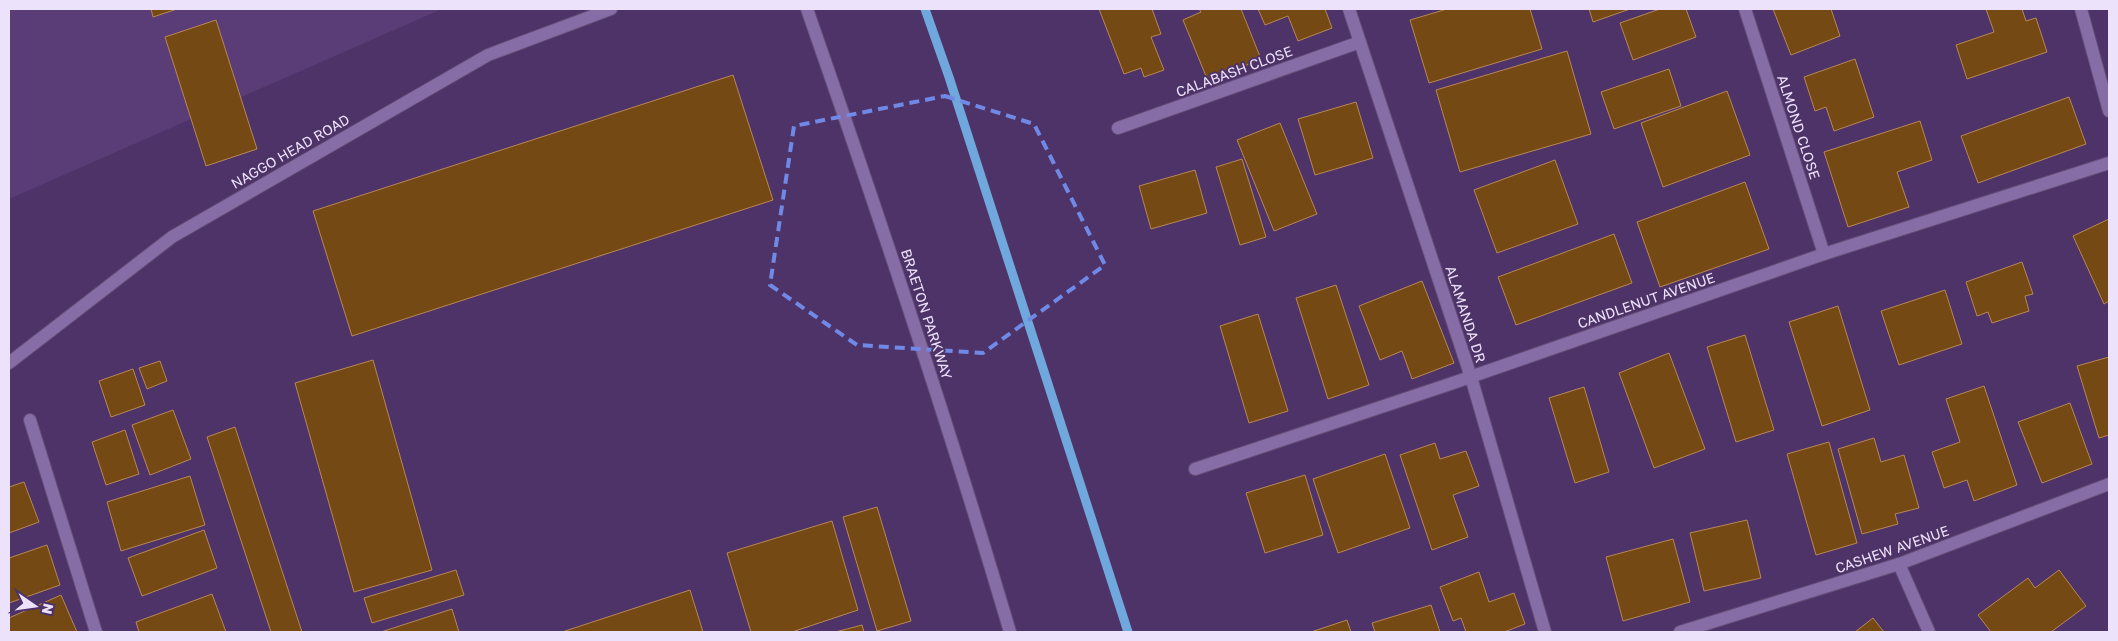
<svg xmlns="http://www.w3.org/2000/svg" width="2118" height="641" viewBox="0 0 2118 641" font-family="'Golos Text',sans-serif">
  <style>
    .built { fill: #5a3d77 }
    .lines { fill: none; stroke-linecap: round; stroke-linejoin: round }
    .stream { stroke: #70a7dc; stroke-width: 9 }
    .building { fill: #754914; stroke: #b88756 }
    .street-casing { stroke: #634d78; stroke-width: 14 }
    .secondary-casing { stroke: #634d78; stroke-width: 14 }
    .street { stroke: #876da5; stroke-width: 12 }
    .secondary { stroke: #876da5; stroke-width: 12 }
    .marked { fill: none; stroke: #7089e6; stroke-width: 4; stroke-dasharray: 10 6; stroke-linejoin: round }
    .labels { text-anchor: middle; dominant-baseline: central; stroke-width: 4; stroke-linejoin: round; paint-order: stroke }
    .street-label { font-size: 14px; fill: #ede2fb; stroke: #4d3367 }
  </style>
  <rect width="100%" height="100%" fill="#4d3367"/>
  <path class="built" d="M9 9H442L9 199Z"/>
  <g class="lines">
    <path class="stream" d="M925 9 949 77 1128 632"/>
  </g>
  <g class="building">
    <path d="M151 9H177L153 17Z"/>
    <path d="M1099 9H1152L1161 34 1151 37 1164 70 1144 77 1141 68 1124 74Z"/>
    <path d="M1199 9H1241L1261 59 1208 81 1183 20 1201 12Z"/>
    <path d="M1258 9H1325L1332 28 1298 41 1288 16 1265 25Z"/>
    <path d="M1447 9H1530L1542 49 1429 83 1410 20Z"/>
    <path d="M1589 9H1630L1593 22Z"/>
    <path d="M1660 9H1686L1696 37 1633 60 1620 23Z"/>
    <path d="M1773 9H1831L1840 36 1791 55Z"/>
    <path d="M1986 9H2022L2026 21 2036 18 2047 52 1967 79 1956 45 1994 32Z"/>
    <path d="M216 20 257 149 206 166 165 37Z"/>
    <path d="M1567 51 1591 134 1460 172 1436 90Z"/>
    <path d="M1855 59 1874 117 1834 131 1826 107 1815 111 1804 77Z"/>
    <path d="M1669 69 1681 106 1614 129 1601 92Z"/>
    <path d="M733 75 773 200 352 336 313 211Z"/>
    <path d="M1727 91 1750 155 1663 187 1641 123Z"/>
    <path d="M2069 97 2086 144 1978 183 1961 136Z"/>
    <path d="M1356 102 1373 158 1315 175 1298 119Z"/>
    <path d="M1920 121 1932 160 1897 172 1909 207 1848 227 1824 152Z"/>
    <path d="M1280 123 1317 214 1274 231 1237 140Z"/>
    <path d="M1242 159 1266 237 1240 245 1216 167Z"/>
    <path d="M1555 160 1578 224 1497 253 1474 190Z"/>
    <path d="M1195 170 1207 213 1151 229 1139 186Z"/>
    <path d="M1745 182 1769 249 1660 287 1637 222Z"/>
    <path d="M2109 219V301L2104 304 2073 236Z"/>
    <path d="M1614 234 1632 283 1516 325 1498 277Z"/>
    <path d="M2022 262 2033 294 2025 296 2029 311 1992 323 1988 312 1977 316 1966 282Z"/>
    <path d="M1422 281 1454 363 1412 379 1402 351 1380 360 1359 306Z"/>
    <path d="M1336 285 1369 385 1328 399 1296 298Z"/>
    <path d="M1945 290 1962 344 1899 365 1881 311Z"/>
    <path d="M1838 306 1870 410 1822 426 1789 322Z"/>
    <path d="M1258 314 1288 411 1249 423 1220 326Z"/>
    <path d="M1745 335 1774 430 1736 442 1707 347Z"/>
    <path d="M1669 353 1705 449 1654 468 1619 373Z"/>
    <path d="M2109 357V435L2099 438 2077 366Z"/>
    <path d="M373 360 432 570 354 592 295 383Z"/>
    <path d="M160 361 167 381 147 389 139 368Z"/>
    <path d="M133 369 145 405 111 417 99 381Z"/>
    <path d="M1984 386 2017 485 1974 501 1967 480 1944 488 1932 452 1960 442 1946 399Z"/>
    <path d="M1584 387 1609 472 1575 483 1549 398Z"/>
    <path d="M2070 403 2092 464 2042 483 2018 422Z"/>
    <path d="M173 410 191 459 150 475 132 425Z"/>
    <path d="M235 427 302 632H271L207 437Z"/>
    <path d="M125 430 139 474 106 485 92 442Z"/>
    <path d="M1874 438 1881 462 1904 455 1919 508 1895 514 1898 524 1862 534 1838 449Z"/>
    <path d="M1829 442 1857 543 1816 555 1787 454Z"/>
    <path d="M1435 443 1440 459 1466 451 1479 486 1453 495 1468 537 1432 550 1400 455Z"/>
    <path d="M1385 454 1410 528 1338 553 1313 479Z"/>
    <path d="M1305 475 1323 535 1265 553 1246 493Z"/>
    <path d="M190 476 205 525 121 551 107 502Z"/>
    <path d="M24 482 39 522 9 533V487Z"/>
    <path d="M877 507 911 621 877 631 843 517Z"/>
    <path d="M1747 520 1761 578 1704 591 1690 533Z"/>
    <path d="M832 521 858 610 792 632H751L727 553Z"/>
    <path d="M204 530 217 568 142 596 128 558Z"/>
    <path d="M1673 539 1690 602 1623 621 1606 557Z"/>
    <path d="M47 545 60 585 9 603V558Z"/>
    <path d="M456 570 464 595 372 623 364 598Z"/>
    <path d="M2059 570 2086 606 2051 632H1991L1978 615 2028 578 2035 588Z"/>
    <path d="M1479 572 1489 602 1514 593 1525 624 1504 632H1466L1461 618 1453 621 1440 587Z"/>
    <path d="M690 590 703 632H562Z"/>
    <path d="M212 594 226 632H139L136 622Z"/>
    <path d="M61 595 77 632H9V618Z"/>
    <path d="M1431 605 1440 632H1375L1372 623Z"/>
    <path d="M452 609 459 632H381Z"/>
    <path d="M1873 618 1884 632H1855Z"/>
    <path d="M1347 620 1351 632H1311Z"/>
    <path d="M862 625 864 632H835L847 629Z"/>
  </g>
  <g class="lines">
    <defs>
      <g id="street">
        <path d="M1349 9 1471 377 1545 632"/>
        <path d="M1745 9 1824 254"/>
        <path d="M2081 9 2109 111"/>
        <path d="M1118 128 1360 42"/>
        <path d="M30 420 96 632"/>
        <path d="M1195 469 1450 384 1824 254 2109 163"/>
        <path d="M1899 564 1929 632"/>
        <path d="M1680 632 1899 564 2109 484"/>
      </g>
      <g id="secondary">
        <path d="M807 9C879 215 948 422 1010 632"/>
        <path d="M9 363 172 237 488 55 611 9"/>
      </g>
    </defs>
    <use href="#street" class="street-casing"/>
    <use href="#secondary" class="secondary-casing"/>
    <use href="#street" class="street"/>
    <use href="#secondary" class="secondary"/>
  </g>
  <path class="marked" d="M945 96 1034 124 1105 265 983 353 857 345 770 285 794 126Z"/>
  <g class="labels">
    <g class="street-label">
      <text transform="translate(1234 71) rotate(-20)">CALABASH CLOSE</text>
      <text transform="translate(1799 127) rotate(72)">ALMOND CLOSE</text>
      <text transform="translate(290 151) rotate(-30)">NAGGO HEAD ROAD</text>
      <text transform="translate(1646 300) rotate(-19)">CANDLENUT AVENUE</text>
      <text transform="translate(927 314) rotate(72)">BRAETON PARKWAY</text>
      <text transform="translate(1466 314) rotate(72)">ALAMANDA DR</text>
      <text transform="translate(1892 549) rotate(-19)">CASHEW AVENUE</text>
    </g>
  </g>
  <rect width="2118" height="641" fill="none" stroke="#ede2fb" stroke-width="20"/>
  <g transform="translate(35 606) rotate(103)" stroke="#4d3367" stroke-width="4" paint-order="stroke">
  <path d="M0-4L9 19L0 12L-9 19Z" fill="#ede2fb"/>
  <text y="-8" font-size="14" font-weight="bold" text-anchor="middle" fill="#ede2fb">N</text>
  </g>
</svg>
